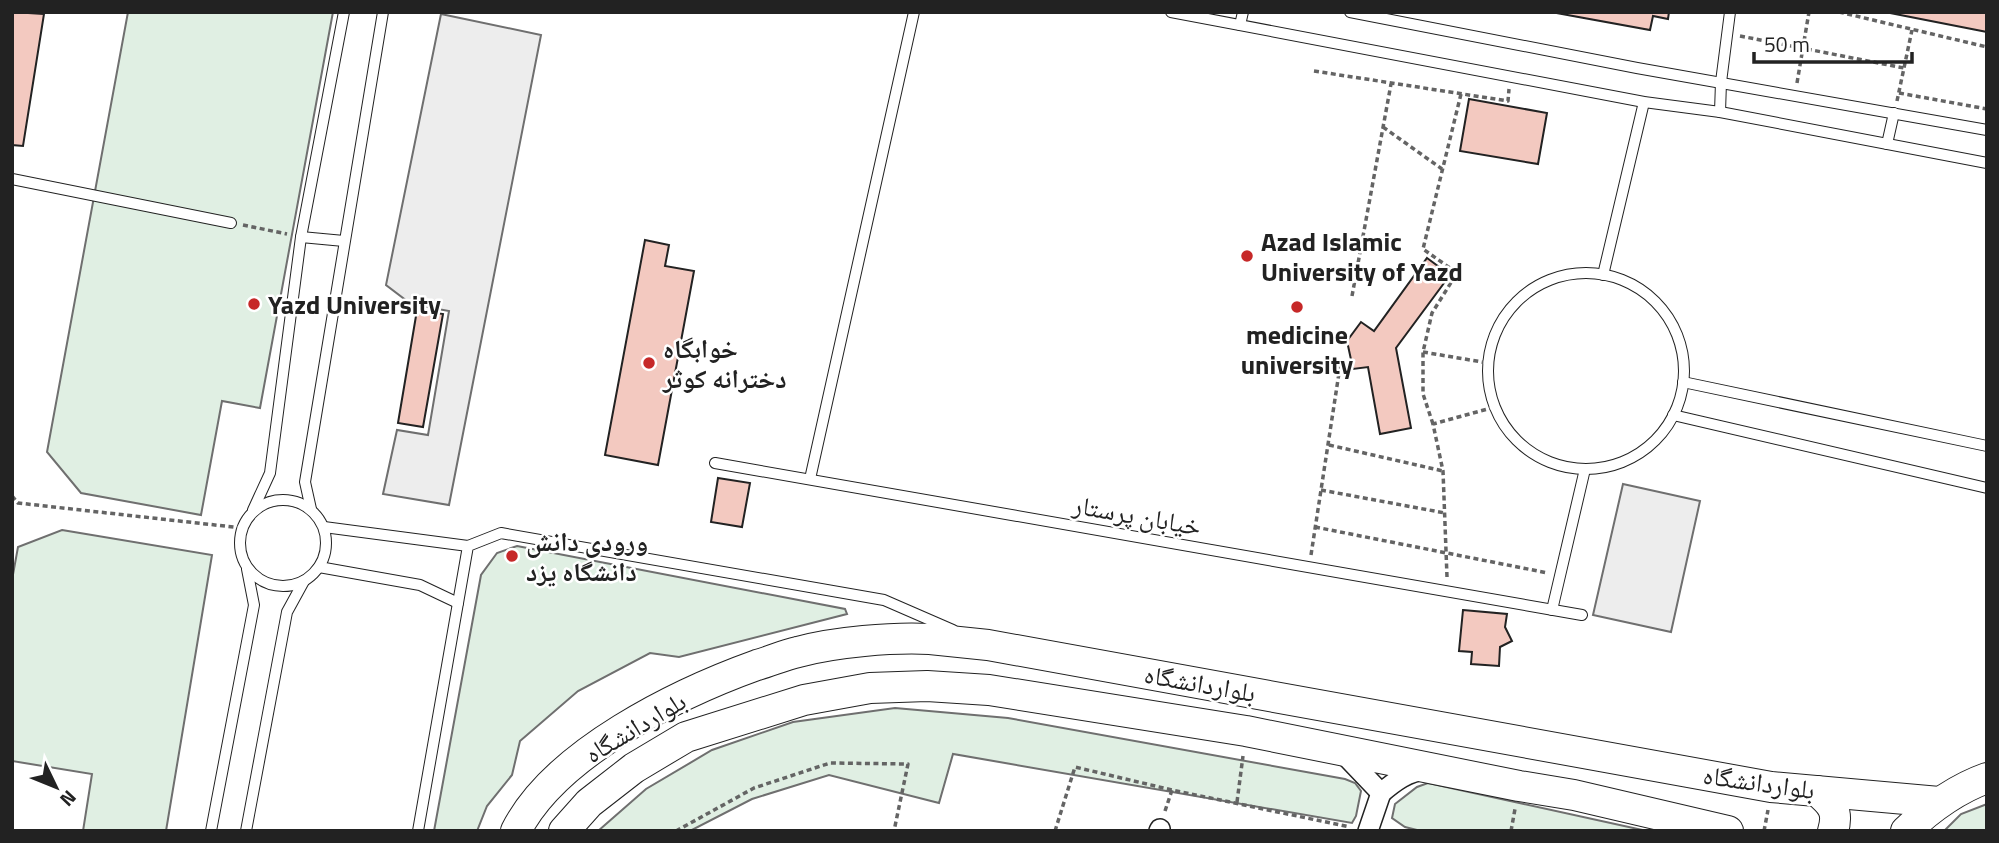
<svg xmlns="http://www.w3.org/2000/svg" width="1999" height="843" viewBox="0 0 1999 843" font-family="'Titillium Web','Noto Naskh Arabic',sans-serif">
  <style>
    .green { fill: #e0efe3; stroke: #6f6f6f; stroke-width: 2 }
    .parking { fill: #ededed; stroke: #6f6f6f; stroke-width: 2 }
    .building { fill: #f3c9c0; stroke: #222; stroke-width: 2 }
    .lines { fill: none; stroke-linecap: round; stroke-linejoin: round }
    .lane-casing { stroke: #222; stroke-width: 12 }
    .street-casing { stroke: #222; stroke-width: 22 }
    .primary-casing { stroke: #222; stroke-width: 32 }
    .path { stroke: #646464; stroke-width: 3.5; stroke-dasharray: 5 3.5; stroke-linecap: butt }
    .lane { stroke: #fff; stroke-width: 10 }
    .street { stroke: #fff; stroke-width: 19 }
    .primary { stroke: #fff; stroke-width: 30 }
    .poi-dot { fill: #c62828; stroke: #fff; stroke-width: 2.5 }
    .labels { text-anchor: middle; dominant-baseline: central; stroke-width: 5; stroke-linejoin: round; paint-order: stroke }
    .poi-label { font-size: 26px; font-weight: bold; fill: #222; stroke: #fff; text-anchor: start }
    .street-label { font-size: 26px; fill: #222; stroke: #fff }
  </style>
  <rect width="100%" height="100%" fill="#fff"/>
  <g class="green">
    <path d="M128 12H333L260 408 222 401 201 515 81 493 47 452Z"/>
    <path d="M62 530 212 555 166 831H83L92 774 12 761V580L18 547Z"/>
    <path d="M517 546 845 609 847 614 679 657 650 653 578 691 520 741 512 775 487 806 477 831H434L481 575 497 553Z"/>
    <path d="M895 708 1008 718 1345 779 1355 783 1361 791 1356 816 1352 823 953 754 939 803 829 775 752 799 690 831H598L646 789 712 750 793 722Z"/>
    <path d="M1428 783 1647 831H1421L1405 827 1392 818 1395 804 1417 787Z"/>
    <path d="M1987 804V831H1944L1961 814Z"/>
  </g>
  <g class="parking">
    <path d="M441 14 541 35 449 505 383 494 397 430 428 435 449 311 411 304 386 285Z"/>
    <path d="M1623 484 1700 501 1671 632 1593 615Z"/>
  </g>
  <g class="building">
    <path d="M12 12 44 14 23 146 12 145Z"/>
    <path d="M1551 12H1669L1668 19 1653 16 1650 30Z"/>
    <path d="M1885 12H1987V32Z"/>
    <path d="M1469 99 1547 113 1538 164 1460 151Z"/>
    <path d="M645 240 669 245 665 266 694 271 658 465 605 455Z"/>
    <path d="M1427 258 1450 275 1396 348 1411 428 1380 434 1368 367 1353 369 1347 341 1361 322 1374 331Z"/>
    <path d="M417 310 443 314 423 427 398 423Z"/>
    <path d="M718 478 750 483 742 527 711 522Z"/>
    <path d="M1463 610 1507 614 1505 627 1512 641 1500 647 1499 666 1471 664 1472 652 1459 651Z"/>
  </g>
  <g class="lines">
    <defs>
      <g id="lane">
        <path d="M1171 12 1644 102 1720 112 1987 163"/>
        <path d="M1350 12 1637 68 1987 130"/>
        <path d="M1240 25 1243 12"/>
        <path d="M1720 112 1721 82 1730 12"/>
        <path d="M1887 144 1894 113"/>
        <path d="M12 179 231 223"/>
        <path d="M301 237 344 241"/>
        <circle cx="1586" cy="371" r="98"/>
        <path d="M1603 275 1644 102"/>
        <path d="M1683 382 1987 446"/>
        <path d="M1673 415 1987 488"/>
        <path d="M715 463 1582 615"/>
        <path d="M810 479 914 12"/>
        <circle cx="283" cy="543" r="43"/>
        <path d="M311 509 305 482 383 12"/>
        <path d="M253 510 270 473 301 237 344 12"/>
        <path d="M324 527 468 546"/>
        <path d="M319 567 420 585 458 603"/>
        <path d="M1552 610 1585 469"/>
        <path d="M211 831 254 605 247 569"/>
        <path d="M246 831 287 612 304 581"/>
        <path d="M418 831 468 546 501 533 884 600 953 630"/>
      </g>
      <g id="street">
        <path d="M1341 751 1381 793"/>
        <path d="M1381 793C1394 782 1408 771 1426 770"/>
        <path d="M1159 831 1160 829"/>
        <path d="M1368 831 1381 793"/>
      </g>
      <g id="primary">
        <path d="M1817 791C1832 804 1839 811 1833 831"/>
        <path d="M516 831C555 753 679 693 757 665 771 661 784 655 798 652 834 642 893 637 930 639 950 641 969 643 988 645L1771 787 1939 802"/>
        <path d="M564 831 589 803 634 768 686 737 804 700 870 688 927 686 989 690 1246 731 1519 786 1574 795 1728 831"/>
        <path d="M1906 831C1930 808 1956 789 1987 778"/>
      </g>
    </defs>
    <use href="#lane" class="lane-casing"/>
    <use href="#street" class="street-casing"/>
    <use href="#primary" class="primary-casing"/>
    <g class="path">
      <path d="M1839 12 1987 47"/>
      <path d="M1740 36 1904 68"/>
      <path d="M1314 71 1508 101 1509 89"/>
      <path d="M1797 83 1809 12"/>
      <path d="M1899 93 1987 109"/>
      <path d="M1897 101 1912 30"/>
      <path d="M1383 127 1442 169"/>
      <path d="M243 225 287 234"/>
      <path d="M1352 296 1391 84"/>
      <path d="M1423 352 1488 363"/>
      <path d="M1433 424 1423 394V352L1432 313 1457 273 1423 249 1461 94"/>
      <path d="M1329 445 1443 471"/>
      <path d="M1321 490 1445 513"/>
      <path d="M12 496 18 503 242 528"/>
      <path d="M1315 527 1548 573"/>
      <path d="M1311 555 1341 360"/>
      <path d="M1447 577 1443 471 1433 424 1495 407"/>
      <path d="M1237 802 1243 756"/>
      <path d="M1165 811 1172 790"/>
      <path d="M676 831 754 788 830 763 908 764 894 831"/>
      <path d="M1055 831 1075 767 1172 790 1350 827"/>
      <path d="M1511 831 1515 809"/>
      <path d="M1764 831 1768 810"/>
    </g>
    <use href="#lane" class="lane"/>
    <use href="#street" class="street"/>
    <use href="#primary" class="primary"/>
  </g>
  <g class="poi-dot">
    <circle cx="1247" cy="256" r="7"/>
    <circle cx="254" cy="304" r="7"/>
    <circle cx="1297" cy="307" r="7"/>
    <circle cx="649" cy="363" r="7"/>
    <circle cx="512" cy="556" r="7"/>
  </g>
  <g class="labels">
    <g class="poi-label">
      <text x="1261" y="241">Azad Islamic<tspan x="1261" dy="30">University of Yazd</tspan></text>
      <text x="268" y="304">Yazd University</text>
      <text x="1297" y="334" text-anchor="middle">medicine<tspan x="1297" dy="30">university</tspan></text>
      <text x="663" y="348">خوابگاه<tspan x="663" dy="30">دخترانه کوثر</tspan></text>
      <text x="526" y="541">ورودی دانش<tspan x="526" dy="30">دانشگاه یزد</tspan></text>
    </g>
    <g class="street-label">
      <text transform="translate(1137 515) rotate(10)">خیابان پرستار</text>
      <text transform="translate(1200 683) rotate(10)">بلواردانشگاه</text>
      <text transform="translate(635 727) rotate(-31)">بلواردانشگاه</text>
      <text transform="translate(1759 782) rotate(8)">بلواردانشگاه</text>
    </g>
  </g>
  <rect width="1999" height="843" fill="none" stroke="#222222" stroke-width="28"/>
  <g transform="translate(56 787) rotate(133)" stroke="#ffffff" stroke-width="5" paint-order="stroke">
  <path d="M0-5L12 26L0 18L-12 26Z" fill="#222222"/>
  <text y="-10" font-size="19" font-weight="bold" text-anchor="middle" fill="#222222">N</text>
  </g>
  <path d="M1754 52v10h158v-10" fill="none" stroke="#222222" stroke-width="3.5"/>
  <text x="1764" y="52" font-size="21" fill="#222222" stroke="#ffffff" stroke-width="5" paint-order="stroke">50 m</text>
</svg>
